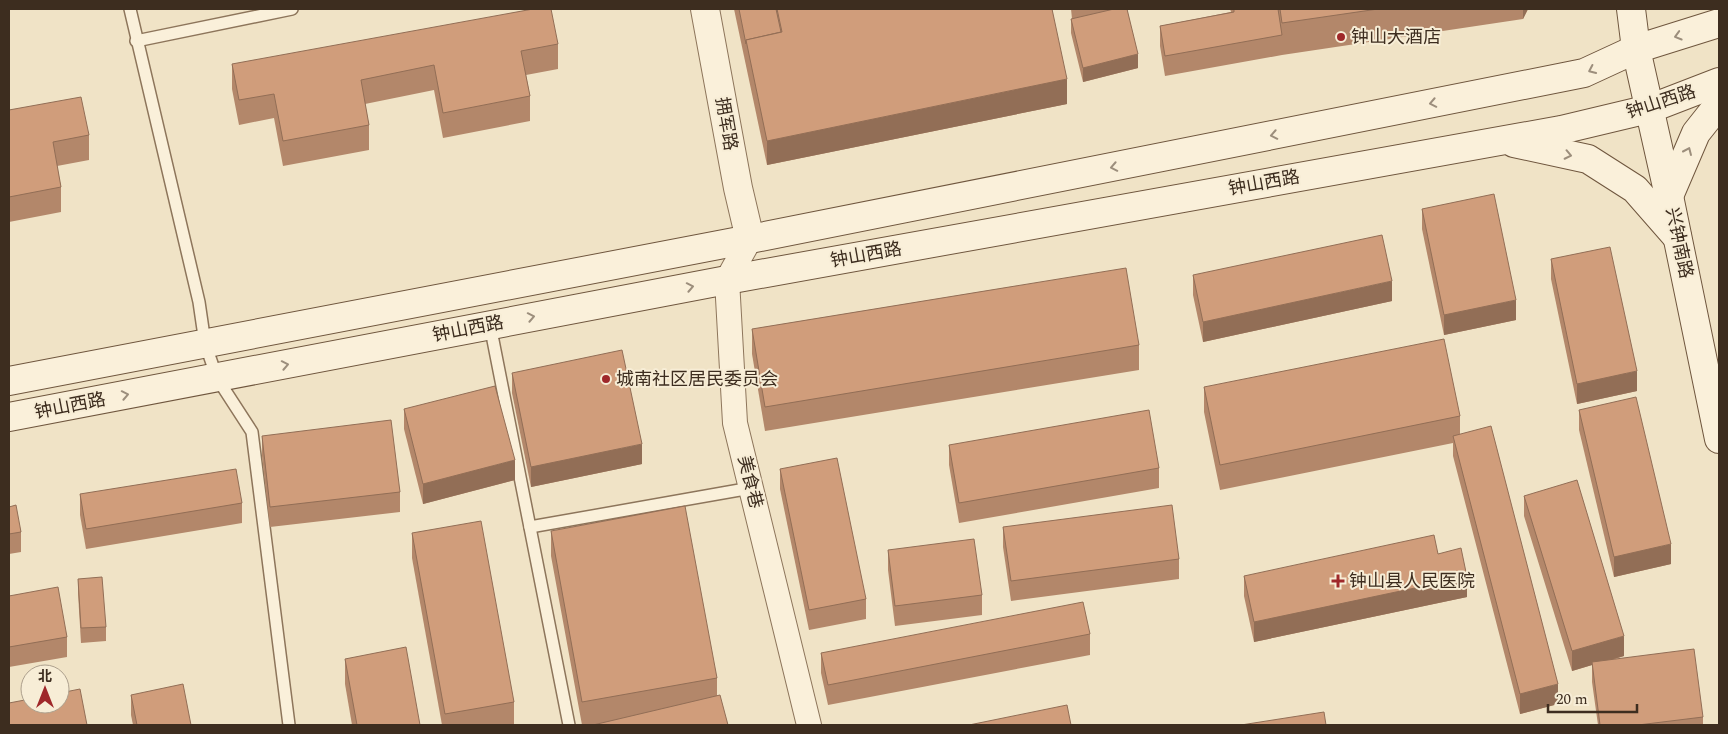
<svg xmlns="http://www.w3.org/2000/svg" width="1728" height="734" viewBox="0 0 1728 734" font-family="Spectral,'Noto Sans SC',serif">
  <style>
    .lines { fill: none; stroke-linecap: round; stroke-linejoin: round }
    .service-casing { stroke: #8d755b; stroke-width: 14 }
    .minor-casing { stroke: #8d755b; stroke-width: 26 }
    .tertiary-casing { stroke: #8d755b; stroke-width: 30 }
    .secondary-casing { stroke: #6f563e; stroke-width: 30 }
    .service { stroke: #faf0da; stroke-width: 11 }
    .minor { stroke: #faf0da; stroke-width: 24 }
    .tertiary { stroke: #faf0da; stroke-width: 28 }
    .secondary { stroke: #faf0da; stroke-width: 28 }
    .wall { fill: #b3876a }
    .shaded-wall { fill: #926e56 }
    .building { fill: #d09d7b; stroke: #926e56 }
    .oneway { stroke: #9c8e7c }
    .poi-dot { fill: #9f282a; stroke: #f7edd6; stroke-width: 2 }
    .labels { text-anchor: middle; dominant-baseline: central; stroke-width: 4; stroke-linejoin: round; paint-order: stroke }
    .poi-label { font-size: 18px; fill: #3d2d1f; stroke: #f7edd6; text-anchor: start }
    .street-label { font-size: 18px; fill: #3d2d1f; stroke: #f7edd6 }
  </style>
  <rect width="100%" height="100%" fill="#f0e3c6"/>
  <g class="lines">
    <defs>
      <g id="service">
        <path d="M130 9 199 302 205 343 217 378 252 432 289 725"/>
        <path d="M136 41 292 9"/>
        <path d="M490 325 569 725"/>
        <path d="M530 527 751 488"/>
      </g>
      <path id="minor" d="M750 239 727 280 735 423 809 725"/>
      <path id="tertiary" d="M705 9 738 188 750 239"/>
      <g id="secondary">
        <path d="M1631 9 1636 49 1669 196 1719 439"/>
        <path d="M1514 143 1588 159 1635 189 1677 237"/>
        <path d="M1669 196 1696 133 1719 104"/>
        <path d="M9 381 750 239 1584 73 1636 49 1719 23"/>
        <path d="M9 417 727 280 1561 130 1649 109 1719 82"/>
      </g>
    </defs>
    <use href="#service" class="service-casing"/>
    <use href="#minor" class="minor-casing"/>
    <use href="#tertiary" class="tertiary-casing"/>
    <use href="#secondary" class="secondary-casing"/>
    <use href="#service" class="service"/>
    <use href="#minor" class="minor"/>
    <use href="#tertiary" class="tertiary"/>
    <use href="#secondary" class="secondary"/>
  </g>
  <g class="wall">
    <path d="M734 9H1052L1067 104 767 165Z"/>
    <path d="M1071 9H1127L1138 68 1083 82 1071 33V19H1072Z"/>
    <path d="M1230 9H1528L1523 19 1282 55 1165 76 1160 46V26L1231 12Z"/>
    <path d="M558 44V69L526 75 530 96V121L443 138 434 90 365 104 369 125V150L283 166 274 118 239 125 232 89V64Z"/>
    <path d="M9 110 89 135V160L57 166 61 187V212L9 222Z"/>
    <path d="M1422 209 1516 320 1444 335 1422 229Z"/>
    <path d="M1551 259 1637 391 1577 404 1551 279Z"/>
    <path d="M1193 275 1392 301 1203 342 1193 295Z"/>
    <path d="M752 329 1139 345V370L765 431 752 354Z"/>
    <path d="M512 373 642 464 531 487 512 393Z"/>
    <path d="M1204 387 1460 416V434L1558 704 1520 714 1453 456V443L1220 490 1204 412Z"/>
    <path d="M404 409 515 480 423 504 404 429Z"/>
    <path d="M1579 410 1671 564 1614 577 1579 430Z"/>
    <path d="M262 436 400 492V512L270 527 262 456Z"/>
    <path d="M949 445 1159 468V488L959 523 949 465Z"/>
    <path d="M780 469 866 599V619L809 630 780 489Z"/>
    <path d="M80 494 242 503V523L86 549 80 515Z"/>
    <path d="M1524 496 1624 656 1612 660 1703 717V725H1598L1592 682V665L1572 671 1524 516Z"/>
    <path d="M9 507 21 532V552L9 554Z"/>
    <path d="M1003 527 1179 559V579L1011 601 1003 547Z"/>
    <path d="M551 531 717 678V696L728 725H582L551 556Z"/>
    <path d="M412 533 514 702V725H442L412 558Z"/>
    <path d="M888 550 982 595V615L895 626 888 570Z"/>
    <path d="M1438 554 1467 597 1254 642 1244 596V576Z"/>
    <path d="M78 579 106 627V641L81 643 78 593Z"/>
    <path d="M9 596 67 637V657L9 667Z"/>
    <path d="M1090 634V655L828 705 821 673V653Z"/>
    <path d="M345 659 420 725H352L345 684Z"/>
    <path d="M131 695 191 725H133L131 715Z"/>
  </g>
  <g class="shaded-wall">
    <path d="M1523 9H1528L1523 19Z"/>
    <path d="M1138 54V68L1083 82V68Z"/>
    <path d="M1067 79V104L767 165V141Z"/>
    <path d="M1392 281V301L1203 342V322Z"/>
    <path d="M1516 300V320L1444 335V315Z"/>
    <path d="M1637 371V391L1577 404V384Z"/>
    <path d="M642 444V464L531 487V467Z"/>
    <path d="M515 460V480L423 504V484Z"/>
    <path d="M1671 544V564L1614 577V557Z"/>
    <path d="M1467 577V597L1254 642V622Z"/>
    <path d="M1624 636V656L1592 665V662V665L1572 671V651Z"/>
    <path d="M1558 684V704L1520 714V694Z"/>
  </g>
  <g class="building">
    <path d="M533 9H551L558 44 521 51 530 96 443 113 434 65 361 80 369 125 283 141 274 94 239 100 232 64Z"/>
    <path d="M739 9H776L781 32 746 40V44Z"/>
    <path d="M777 9H1052L1067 79 767 141 746 40 782 32Z"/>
    <path d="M1114 9H1127L1138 54 1083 68 1071 19Z"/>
    <path d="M1234 9H1278L1282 35 1165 56 1160 26 1234 12Z"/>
    <path d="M1280 9H1378L1282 23Z"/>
    <path d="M81 97 89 135 53 142 61 187 9 197V110Z"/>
    <path d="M1494 194 1516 300 1444 315 1422 209Z"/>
    <path d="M1382 235 1392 281 1203 322 1193 275Z"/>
    <path d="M1610 247 1637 371 1577 384 1551 259Z"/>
    <path d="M1126 268 1139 345 765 407 752 329Z"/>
    <path d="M1444 339 1460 416 1220 465 1204 387Z"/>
    <path d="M622 350 642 444 531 467 512 373Z"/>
    <path d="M495 386 515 460 423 484 404 409Z"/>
    <path d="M1636 397 1671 544 1614 557 1579 410Z"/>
    <path d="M1149 410 1159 468 959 503 949 445Z"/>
    <path d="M391 420 400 492 270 507 262 436Z"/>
    <path d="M1491 426 1558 684 1520 694 1453 436Z"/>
    <path d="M837 458 866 599 809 610 780 469Z"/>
    <path d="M236 469 242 503 86 529 80 494Z"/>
    <path d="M1577 480 1624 636 1572 651 1524 496Z"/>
    <path d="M16 505 21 532 9 534V507Z"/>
    <path d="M1172 505 1179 559 1011 581 1003 527Z"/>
    <path d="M685 506 717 678 582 702 551 531Z"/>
    <path d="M481 521 514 702 445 714 412 533Z"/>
    <path d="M1434 535 1438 554 1461 548 1467 577 1254 622 1244 576Z"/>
    <path d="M974 539 982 595 895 606 888 550Z"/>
    <path d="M102 577 106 627 81 628 78 579Z"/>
    <path d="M58 587 67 637 9 647V596Z"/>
    <path d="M1083 602 1090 634 828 685 821 653Z"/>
    <path d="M406 647 420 725H357L345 659Z"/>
    <path d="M1694 649 1703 717 1638 725H1600L1592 662Z"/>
    <path d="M183 684 191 725H137L131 695Z"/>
    <path d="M80 689 87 725H9V703L30 699V704H60V693Z"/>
    <path d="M720 695 728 725H593Z"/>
    <path d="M1067 705 1071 725H969Z"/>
    <path d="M1324 712 1326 725H1241Z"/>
  </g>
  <defs><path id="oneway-chevron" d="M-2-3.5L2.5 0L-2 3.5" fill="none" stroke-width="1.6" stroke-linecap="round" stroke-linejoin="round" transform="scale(1.25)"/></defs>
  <g class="oneway">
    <use href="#oneway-chevron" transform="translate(1678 36) rotate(164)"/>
    <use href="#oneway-chevron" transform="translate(1592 70) rotate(155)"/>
    <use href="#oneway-chevron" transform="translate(1433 103) rotate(169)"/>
    <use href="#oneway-chevron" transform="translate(1274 135) rotate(169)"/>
    <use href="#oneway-chevron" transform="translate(1688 151) rotate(-66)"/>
    <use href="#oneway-chevron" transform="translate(1568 155) rotate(12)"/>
    <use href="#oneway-chevron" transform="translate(1114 167) rotate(169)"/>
    <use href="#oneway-chevron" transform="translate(690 287) rotate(-11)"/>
    <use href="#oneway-chevron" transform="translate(531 317) rotate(-11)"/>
    <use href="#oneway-chevron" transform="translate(285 365) rotate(-11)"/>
    <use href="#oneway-chevron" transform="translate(125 395) rotate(-11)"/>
  </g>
  <g class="poi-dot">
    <circle cx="1341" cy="37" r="5"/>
    <circle cx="606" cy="379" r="5"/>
    <path d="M1335.5 573.5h5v5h5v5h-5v5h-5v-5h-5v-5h5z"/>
  </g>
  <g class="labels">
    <g class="poi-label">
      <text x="1351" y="37">钟山大酒店</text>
      <text x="616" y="379">城南社区居民委员会</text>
      <text x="1349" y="581">钟山县人民医院</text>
    </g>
    <g class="street-label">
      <text transform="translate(1661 102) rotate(-18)">钟山西路</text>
      <text transform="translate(726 124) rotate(80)">拥军路</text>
      <text transform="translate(1264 183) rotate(-10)">钟山西路</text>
      <text transform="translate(1679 243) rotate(78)">兴钟南路</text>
      <text transform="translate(866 255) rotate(-10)">钟山西路</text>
      <text transform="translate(468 329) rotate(-11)">钟山西路</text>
      <text transform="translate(70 406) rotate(-11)">钟山西路</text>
      <text transform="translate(750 482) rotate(76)">美食巷</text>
    </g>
  </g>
  <rect width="1728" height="734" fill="none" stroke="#3d2d1f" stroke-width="20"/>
  <g transform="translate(45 689)"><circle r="24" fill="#f7edd6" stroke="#ada08d"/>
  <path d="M0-4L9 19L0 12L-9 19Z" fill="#9f282a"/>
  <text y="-8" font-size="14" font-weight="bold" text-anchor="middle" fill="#3d2d1f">北</text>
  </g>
  <path d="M1548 704v8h89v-8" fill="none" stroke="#3d2d1f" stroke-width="2.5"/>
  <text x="1556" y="704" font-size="15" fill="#3d2d1f" stroke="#f7edd6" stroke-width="4" paint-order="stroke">20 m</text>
</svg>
